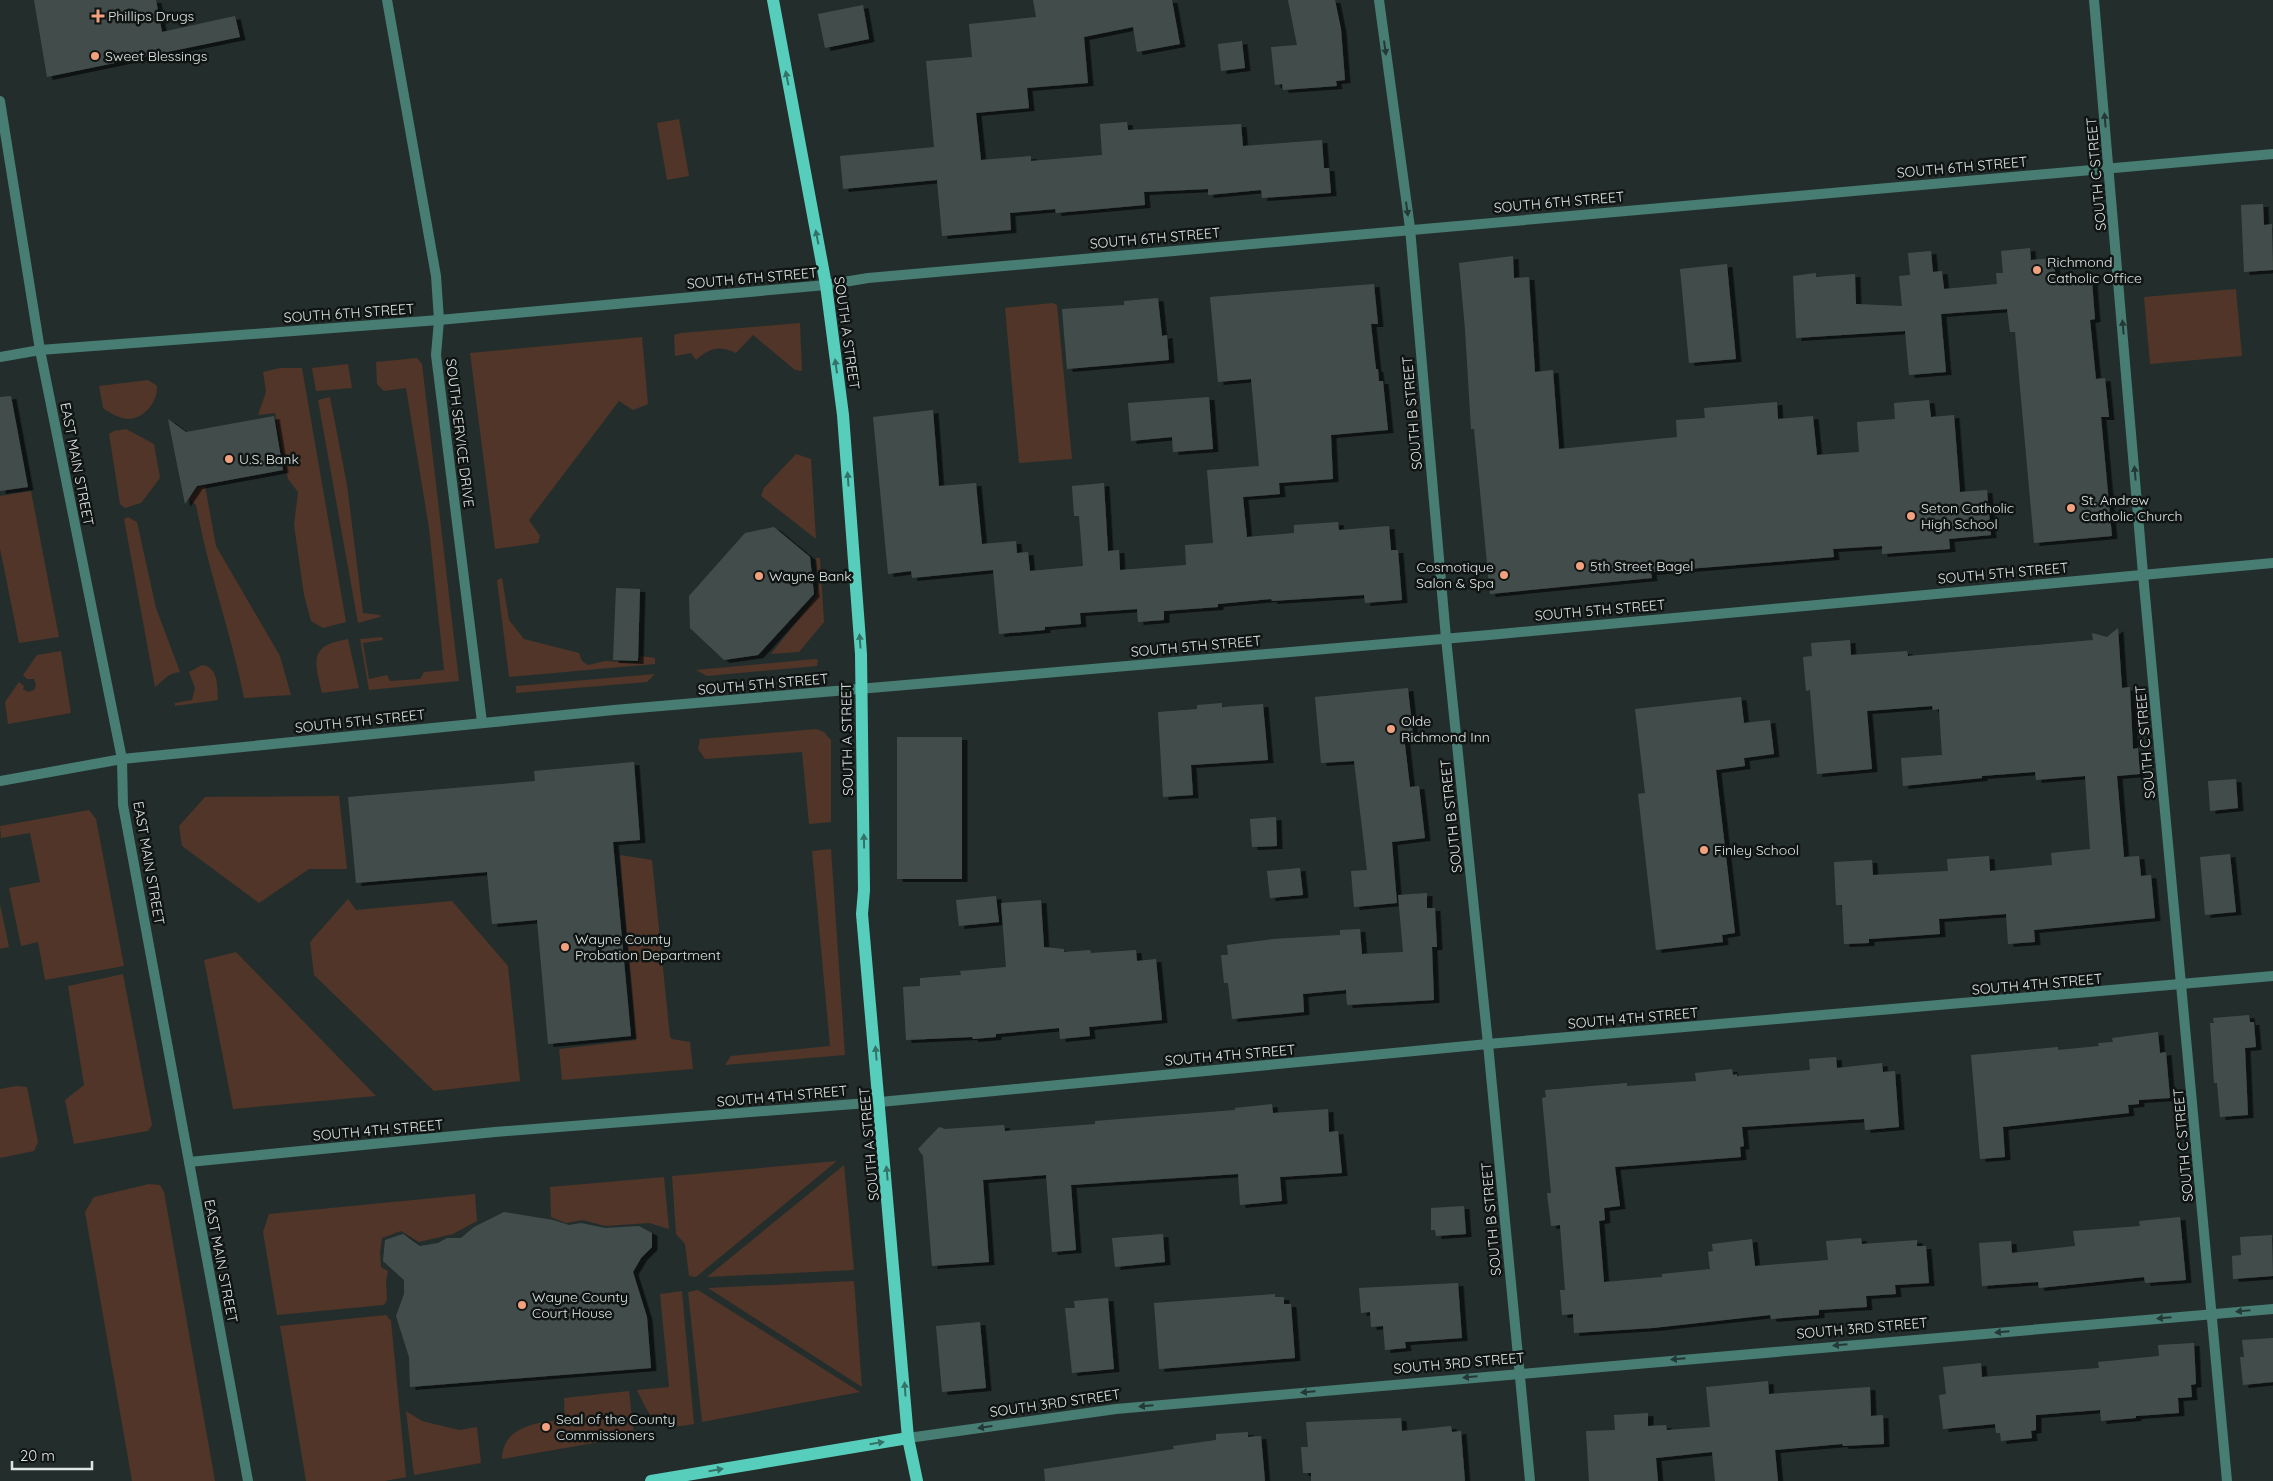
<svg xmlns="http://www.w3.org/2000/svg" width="2273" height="1481" viewBox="0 0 2273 1481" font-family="Quicksand,sans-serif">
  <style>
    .green { fill: #503528 }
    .building { fill: #424e4b; filter: url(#shadow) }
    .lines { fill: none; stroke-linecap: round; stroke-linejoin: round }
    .street { stroke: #487d74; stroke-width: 10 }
    .primary { stroke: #57cebc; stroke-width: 12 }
    .oneway { fill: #243936 }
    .oneway2 { fill: #347268 }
    .poi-dot { fill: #f1a17d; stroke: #101514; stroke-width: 2 }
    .labels { text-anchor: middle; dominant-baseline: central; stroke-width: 5; stroke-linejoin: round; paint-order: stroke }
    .poi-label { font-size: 14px; fill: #dee5e4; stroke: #101514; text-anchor: start }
    .street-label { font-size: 14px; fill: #dee5e4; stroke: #101514 }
  </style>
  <defs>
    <filter id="shadow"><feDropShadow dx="5.5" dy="3" stdDeviation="0" flood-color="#0009"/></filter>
  </defs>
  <rect width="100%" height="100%" fill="#232e2c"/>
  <g class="green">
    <path d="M679 119 689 176 667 180 657 123Z"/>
    <path d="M2236 289 2242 356 2150 364 2144 297Z"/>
    <path d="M1052 303 1057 305 1072 459 1019 463 1005 308Z"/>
    <path d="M800 323 802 371 795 370 753 335 736 353C718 345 710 348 696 360L691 353 675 356 674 335 681 333Z"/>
    <path d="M642 337 648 404 633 410 619 401 529 520 540 536 538 543 495 549 470 353Z"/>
    <path d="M417 358 422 364 459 681 369 690 360 639 382 637 383 640 363 643 369 679 387 675 390 681 420 679 424 672 444 670 429 528 406 388 384 391 377 384 376 362Z"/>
    <path d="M348 364 352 388 316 391 312 368Z"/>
    <path d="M280 368H302L346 622 323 628 311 621 304 595 294 525 298 492 288 479 275 413 258 415 266 392 263 372Z"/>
    <path d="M148 380 157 386C158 401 145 418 129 419 120 419 110 413 103 408L99 386Z"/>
    <path d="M330 397 347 485 363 613 380 615V617L358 623 318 400Z"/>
    <path d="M126 429 154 444 160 478 141 503 125 508 120 504 109 434 114 431Z"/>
    <path d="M796 454 811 459 816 539 761 496 764 488Z"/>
    <path d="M205 486 216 546 280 656 291 695 244 698C231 632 208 571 196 505L189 499 197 488Z"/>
    <path d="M31 491 59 637 19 643 0 548V496Z"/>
    <path d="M128 517 137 522 156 608 180 672C168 673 164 680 155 687L124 519Z"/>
    <path d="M816 558H820L824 622 799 652 771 654 815 598 819 585Z"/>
    <path d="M502 578 509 620 524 639 579 653 582 661 588 665 605 661 638 663 641 656 655 658V664L509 677 497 580Z"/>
    <path d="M348 639 359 688 322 693C315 660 308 646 348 639Z"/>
    <path d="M61 651 71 713 8 724 5 702 19 682 24 686 23 689 28 692 34 690 36 685 34 679H27L23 675 37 655Z"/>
    <path d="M815 659 818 660 817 666 707 676 696 670Z"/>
    <path d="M202 665C219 667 217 687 218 700L175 706V703L192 700 195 688 189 672Z"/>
    <path d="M655 674 647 682 516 693V686Z"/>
    <path d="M816 729 824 732 831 740V822L809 824 802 752 705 759 698 749 700 739Z"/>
    <path d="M339 796 347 869H309L259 903 182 846 179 826 205 797Z"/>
    <path d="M89 810 96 819 124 966 45 980 38 942 21 946 9 888 40 882 30 833 1 838 0 826Z"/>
    <path d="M831 849 845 1055 725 1065 731 1056 830 1046 812 851Z"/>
    <path d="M620 855 652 860 670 1037 672 1039 690 1042 693 1069 562 1080 559 1049 636 1040Z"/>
    <path d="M348 899 356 910 452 901 508 966 520 1081 434 1091 314 975 310 942Z"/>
    <path d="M0 904 9 947 0 949Z"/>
    <path d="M236 952 376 1096 233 1109 204 960Z"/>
    <path d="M123 974 152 1125 148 1131 74 1144 65 1100 84 1085 68 986Z"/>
    <path d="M16 1086 27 1087 38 1142 34 1151 0 1158V1089Z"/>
    <path d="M837 1161 696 1277 689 1276 685 1244 676 1234 672 1176Z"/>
    <path d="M844 1165 854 1270 707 1277Z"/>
    <path d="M664 1177 669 1229 649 1223 605 1226 583 1220 566 1223 551 1217 550 1187Z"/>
    <path d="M149 1184 160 1185 164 1192 215 1481H132L85 1212 94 1197Z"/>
    <path d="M475 1194 477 1221 453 1234 419 1242 401 1231 382 1238 380 1252 381 1267 388 1271 386 1281 387 1300 384 1305 277 1315 263 1232 269 1214Z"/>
    <path d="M854 1281 862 1387 708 1288Z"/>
    <path d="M698 1290 860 1392 702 1422 688 1292Z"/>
    <path d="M682 1291 694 1424C655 1431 653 1423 637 1390L669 1387 660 1294Z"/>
    <path d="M386 1315 391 1321 406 1477 385 1481H306L280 1326Z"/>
    <path d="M629 1391 634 1436 502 1459C503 1425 538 1423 565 1419L564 1398Z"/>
    <path d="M406 1411 422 1421 459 1430 477 1427 481 1463 414 1475Z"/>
  </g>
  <g class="building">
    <path d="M34 0H156L162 32 235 16 240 37 47 77Z"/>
    <path d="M1033 0H1172L1180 44 1137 52 1133 27 1084 37 1088 83 1027 88 1029 108 976 113 981 160 1031 156V161L1102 155 1100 124 1127 122 1128 130 1241 124 1243 146 1322 140 1324 168H1329L1331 193 1262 198 1261 190 1208 195V189L1144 192 1145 205 1056 213 1055 209 1010 213 1011 230 942 236 937 180 843 189 840 156 934 147 926 61 972 57 969 24 1036 17Z"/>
    <path d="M1288 0H1335L1341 29 1345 80 1336 81 1337 86 1283 90 1282 84 1275 85 1271 47 1297 45Z"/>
    <path d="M863 5 869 39 825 48 818 14Z"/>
    <path d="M1242 41 1245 68 1221 71 1218 44Z"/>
    <path d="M2263 204 2264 225 2272 224 2273 270 2244 272 2241 205Z"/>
    <path d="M2030 248 2031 260 2054 258 2056 284 2092 281 2095 319 2090 320 2096 379 2105 378 2109 417H2101L2112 536 2034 543 2015 332H2010L2007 309 1941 314 1946 372 1909 375 1905 331 1796 338 1793 276 1816 273V277L1855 274 1856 304 1902 306 1899 276 1910 275 1908 253 1931 251 1933 272 1942 271 1944 289 1997 284 1996 273H2003L2001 251Z"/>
    <path d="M1513 256 1514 278 1529 277 1535 372 1553 370 1559 449 1677 437 1676 420 1705 418 1704 408 1777 402 1778 419 1813 416 1817 455 1859 452 1857 422 1895 419 1894 403 1929 400 1931 417 1954 415 1960 492 1987 490 1991 535 1949 539 1950 549 1882 554V546L1833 549 1834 557 1651 572 1652 578 1490 594 1474 429H1471L1465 329 1459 263Z"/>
    <path d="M1727 264 1736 359 1689 363 1680 269Z"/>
    <path d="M1374 284 1378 324H1371L1376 369H1378L1379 381H1383L1388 430 1331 435 1333 479 1279 483 1280 494 1243 497 1247 537 1294 533V525L1338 522 1339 530 1389 526 1391 550H1398L1402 600 1365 603 1364 595 1272 601 1271 599 1218 604V607L1164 611V620L1138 622 1137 609 1080 613 1081 624 1045 627V630L999 634 993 570 912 578 911 571 888 574 873 417 933 410 939 486 976 483 982 544 1016 541 1017 553 1028 552 1030 571 1083 566 1079 516H1074L1072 486 1104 483 1108 551 1119 550 1120 570 1186 565 1185 545 1213 543 1207 470 1259 466 1251 379 1218 382 1210 297Z"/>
    <path d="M1158 298 1162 336 1167 335 1169 360 1067 369 1062 309 1124 305V301Z"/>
    <path d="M11 396 28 487 0 491V397Z"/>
    <path d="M1209 397 1213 449 1173 452 1172 437 1131 441 1128 403Z"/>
    <path d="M274 416 283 470 197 486 185 504 168 419 186 432Z"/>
    <path d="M774 527 810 557 814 594 758 655 724 660 690 628 689 596 745 533Z"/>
    <path d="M616 588 640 589 638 661 613 660Z"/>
    <path d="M2118 628 2122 688 2130 687 2133 749 2138 748 2140 774 2117 776 2124 857 2139 856 2141 876 2151 875 2155 918 2034 930 2035 942 2008 944 2006 914 1939 919 1940 934 1869 939V943L1844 944 1842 905H1836L1834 862 1872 860 1873 875 1948 871 1947 859 1989 856 1990 871 2052 865 2051 853 2090 849 2085 776 2036 780 2035 772 1982 776V778L1903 786 1901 758 1942 755 1939 709 1933 710 1932 706 1867 711 1872 769 1817 774 1810 690 1806 691 1803 657 1812 656 1811 643 1850 640 1851 655 1907 651 1908 656 2093 640 2092 633 2107 637Z"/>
    <path d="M1408 688 1413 735 1404 736 1410 787 1419 786 1425 838 1392 842 1397 903 1354 907 1351 871 1367 870 1354 761 1321 763 1315 697Z"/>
    <path d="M1741 697 1744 723 1770 720 1774 754 1744 758 1745 766 1716 770 1735 933 1722 935 1723 942 1656 950 1638 794 1645 793 1635 709Z"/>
    <path d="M1222 703V707L1263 704 1268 760 1191 765 1193 795 1163 797 1158 712 1197 709V705Z"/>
    <rect x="897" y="737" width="65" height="142"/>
    <path d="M634 762 640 840 613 842 631 1036 548 1044 537 920 492 924 487 872 356 883 348 797 535 781 534 771Z"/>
    <path d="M2236 779 2238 808 2210 811 2208 781Z"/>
    <path d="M1276 817 1277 846 1252 847 1250 819Z"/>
    <path d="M2230 854 2236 912 2205 915 2200 857Z"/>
    <path d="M1300 868 1303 895 1270 898 1267 871Z"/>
    <path d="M1427 893V908H1435L1437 947H1432L1434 1000 1347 1005 1346 990 1303 994 1304 1012 1232 1019 1228 983H1224L1221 955H1228L1227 945 1273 939 1340 935V930L1360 929 1362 954 1403 952 1398 895Z"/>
    <path d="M996 896 999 922 959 926 956 900Z"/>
    <path d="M1041 900 1044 947 1064 949V952L1090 950 1091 953 1136 950 1137 961 1156 959 1162 1020 1089 1027 1090 1036 1060 1039 1059 1028 996 1034V1037L973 1039 972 1037 906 1040 903 987 920 986V978L961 975 960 971 1006 967 1001 903Z"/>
    <path d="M2249 1015 2250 1022H2254L2256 1047 2245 1048 2248 1115 2220 1117 2217 1083H2214L2210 1023H2214L2213 1018Z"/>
    <path d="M2158 1032 2160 1053 2166 1052 2170 1098 2139 1100V1104L2128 1105 2129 1113 2003 1127 2005 1157 1980 1159 1971 1055 2058 1047V1050L2099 1046 2098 1043 2113 1042 2112 1038Z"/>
    <path d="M1836 1057 1837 1068 1882 1063 1883 1072 1895 1071 1899 1127 1865 1130 1864 1119 1742 1127 1744 1146 1740 1147 1741 1157 1615 1167 1620 1206 1604 1208 1605 1220 1599 1221 1604 1282 1662 1277V1274L1710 1269 1708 1252 1713 1251 1712 1244 1752 1239 1755 1266 1828 1260 1826 1241 1861 1238 1862 1244 1917 1240V1246H1926L1929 1283 1895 1285 1896 1294 1866 1296 1867 1307 1819 1310V1315L1771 1319 1770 1315 1653 1328 1574 1333 1573 1314 1562 1315 1560 1290H1565L1560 1225 1551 1226 1547 1193H1551L1542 1098 1546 1097 1545 1090 1627 1083V1086L1696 1081 1695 1073 1732 1069 1733 1075 1737 1074V1076L1810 1070 1809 1059Z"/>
    <path d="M1272 1104 1273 1113 1328 1109 1329 1132 1338 1131 1342 1173 1280 1177 1282 1201 1240 1205 1238 1174 1071 1185 1076 1250 1052 1252 1046 1175 983 1180 989 1262 932 1266 923 1156 918 1149 939 1127 945 1129 1004 1125 1005 1131 1095 1124V1121L1235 1110V1108Z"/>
    <path d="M1464 1206 1466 1234 1436 1236 1435 1230H1431V1208Z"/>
    <path d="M504 1212 553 1220 569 1225 581 1223 605 1228 639 1226 652 1233V1247L641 1258 633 1272 647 1317 651 1368 410 1387 409 1357 396 1316 404 1294V1280L383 1261 385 1240 403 1234 420 1246 438 1243 447 1238H461L474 1227Z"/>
    <path d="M2180 1217 2186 1280 2145 1283 2144 1277 2039 1288 2038 1282 1982 1286 1979 1243 2011 1241 2012 1253 2075 1246 2073 1231 2140 1226 2139 1221Z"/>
    <path d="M1163 1234 1165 1262 1115 1267 1112 1238Z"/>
    <path d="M2272 1235 2273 1276 2233 1279 2232 1256 2241 1255 2240 1237Z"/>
    <path d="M1458 1283 1462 1338 1405 1342 1406 1348 1385 1350 1383 1326 1371 1327 1370 1312 1361 1313 1359 1288Z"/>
    <path d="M1275 1294V1297H1284V1304H1291L1295 1358 1159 1369 1154 1303Z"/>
    <path d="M1108 1298 1114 1369 1072 1373 1065 1308H1075L1074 1301Z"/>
    <path d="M980 1322 986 1388 942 1392 936 1326Z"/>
    <path d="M2273 1338V1382L2243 1385 2240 1357H2244L2242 1340Z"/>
    <path d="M2194 1343 2196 1384 2191 1385 2192 1397 2178 1398 2179 1413 2136 1416V1418L2101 1421 2100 1410 2036 1415V1430L2031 1431 2032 1438 2001 1441 2000 1433H1996L1995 1424 1943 1429 1939 1395 1946 1394 1943 1367 1981 1363 1982 1377 2099 1368 2098 1362 2159 1356 2158 1345Z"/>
    <path d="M1768 1381 1769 1394 1870 1387 1871 1416 1883 1415 1884 1444 1843 1446 1842 1444 1775 1450 1778 1481H1715L1712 1452 1656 1458 1658 1481H1589L1586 1431 1615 1430 1614 1415 1648 1413V1426L1666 1425 1667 1430 1710 1427 1706 1387Z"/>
    <path d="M1401 1418 1402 1431 1451 1426 1452 1432 1461 1431 1465 1481H1311V1473H1303L1301 1447H1308L1306 1422Z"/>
    <path d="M1248 1432V1437L1261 1436 1265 1481H1045L1044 1469 1174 1449 1173 1446 1216 1440V1434Z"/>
  </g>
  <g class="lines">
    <g class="street">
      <path d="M387 0 436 276 439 320 436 355 482 722"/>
      <path d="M1379 0 1410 228 1446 638 1488 1044 1530 1481"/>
      <path d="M2094 0 2143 574 2227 1481"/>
      <path d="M0 101 40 350 122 759 123 805 248 1481"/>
      <path d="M0 357 40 350 439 320 826 285 868 278 2273 154"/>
      <path d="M0 781 122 759 614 710 1489 635 2273 563"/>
      <path d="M189 1162 495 1132 880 1102 1488 1044 2273 976"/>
      <path d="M908 1438 1116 1409 2273 1309"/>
    </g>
    <g class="primary">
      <path d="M773 0 826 285 843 415 861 654 864 890 862 914 908 1438 917 1481"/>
      <path d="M651 1481 908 1438"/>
    </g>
  </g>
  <defs><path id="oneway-solid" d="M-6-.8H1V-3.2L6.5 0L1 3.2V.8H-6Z" transform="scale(1.25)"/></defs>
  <g class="oneway">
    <use href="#oneway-solid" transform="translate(1385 48) rotate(82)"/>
    <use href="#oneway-solid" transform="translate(2105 120) rotate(-95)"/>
    <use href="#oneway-solid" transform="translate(1407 209) rotate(82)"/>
    <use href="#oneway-solid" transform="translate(2123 327) rotate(-95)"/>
    <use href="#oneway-solid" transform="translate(2135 473) rotate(-95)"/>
    <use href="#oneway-solid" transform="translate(2243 1311) rotate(175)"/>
    <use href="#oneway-solid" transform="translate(2164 1318) rotate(175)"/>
    <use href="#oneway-solid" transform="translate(2002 1332) rotate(175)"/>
    <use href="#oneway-solid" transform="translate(1840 1345) rotate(175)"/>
    <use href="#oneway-solid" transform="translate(1678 1359) rotate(175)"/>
    <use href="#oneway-solid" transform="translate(1470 1377) rotate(175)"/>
    <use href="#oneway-solid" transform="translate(1308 1392) rotate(175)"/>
    <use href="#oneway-solid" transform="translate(1146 1406) rotate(175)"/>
    <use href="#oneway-solid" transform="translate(985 1427) rotate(172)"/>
  </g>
  <g class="oneway2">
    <use href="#oneway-solid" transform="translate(787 78) rotate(-101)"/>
    <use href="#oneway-solid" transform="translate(817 237) rotate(-101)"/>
    <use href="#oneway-solid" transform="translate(836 366) rotate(-98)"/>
    <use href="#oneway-solid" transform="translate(848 479) rotate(-94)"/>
    <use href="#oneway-solid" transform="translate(860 641) rotate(-94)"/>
    <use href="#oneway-solid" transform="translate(864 841) rotate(-91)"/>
    <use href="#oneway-solid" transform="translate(876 1053) rotate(-95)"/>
    <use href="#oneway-solid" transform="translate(887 1173) rotate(-95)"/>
    <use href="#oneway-solid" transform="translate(905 1389) rotate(-94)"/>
    <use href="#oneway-solid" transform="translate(877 1443) rotate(-9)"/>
    <use href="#oneway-solid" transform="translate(716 1470) rotate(-10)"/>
  </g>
  <g class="poi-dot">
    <path d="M95.5 8.5h5v5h5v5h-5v5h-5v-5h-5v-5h5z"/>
    <circle cx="95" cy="56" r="5"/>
    <circle cx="2037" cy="270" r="5"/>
    <circle cx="229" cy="459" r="5"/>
    <circle cx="2071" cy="508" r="5"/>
    <circle cx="1911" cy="516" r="5"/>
    <circle cx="1580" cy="566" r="5"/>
    <circle cx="1504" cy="575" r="5"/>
    <circle cx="759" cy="576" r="5"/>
    <circle cx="1391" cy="729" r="5"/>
    <circle cx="1704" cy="850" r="5"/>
    <circle cx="565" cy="947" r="5"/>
    <circle cx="522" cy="1305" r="5"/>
    <circle cx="546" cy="1427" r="5"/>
  </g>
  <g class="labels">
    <g class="poi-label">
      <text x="108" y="16">Phillips Drugs</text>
      <text x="105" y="56">Sweet Blessings</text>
      <text x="2047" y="262">Richmond<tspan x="2047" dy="16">Catholic Office</tspan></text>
      <text x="239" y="459">U.S. Bank</text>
      <text x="2081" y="500">St. Andrew<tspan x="2081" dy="16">Catholic Church</tspan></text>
      <text x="1921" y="508">Seton Catholic<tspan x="1921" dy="16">High School</tspan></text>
      <text x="1590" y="566">5th Street Bagel</text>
      <text x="1494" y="567" text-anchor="end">Cosmotique<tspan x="1494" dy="16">Salon &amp; Spa</tspan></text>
      <text x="769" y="576">Wayne Bank</text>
      <text x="1401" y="721">Olde<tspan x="1401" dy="16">Richmond Inn</tspan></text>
      <text x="1714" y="850">Finley School</text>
      <text x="575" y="939">Wayne County<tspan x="575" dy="16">Probation Department</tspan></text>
      <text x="532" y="1297">Wayne County<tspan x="532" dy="16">Court House</tspan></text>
      <text x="556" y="1419">Seal of the County<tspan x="556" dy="16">Commissioners</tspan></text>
    </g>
    <g class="street-label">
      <text transform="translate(1962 167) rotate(-5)">SOUTH 6TH STREET</text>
      <text transform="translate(2096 174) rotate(-95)">SOUTH C STREET</text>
      <text transform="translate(1559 202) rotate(-5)">SOUTH 6TH STREET</text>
      <text transform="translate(1155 238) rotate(-5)">SOUTH 6TH STREET</text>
      <text transform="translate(752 278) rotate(-5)">SOUTH 6TH STREET</text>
      <text transform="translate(349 313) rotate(-4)">SOUTH 6TH STREET</text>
      <text transform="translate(847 333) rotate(82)">SOUTH A STREET</text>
      <text transform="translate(1412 413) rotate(-95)">SOUTH B STREET</text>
      <text transform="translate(460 433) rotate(83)">SOUTH SERVICE DRIVE</text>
      <text transform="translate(77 464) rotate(79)">EAST MAIN STREET</text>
      <text transform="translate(2003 573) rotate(-5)">SOUTH 5TH STREET</text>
      <text transform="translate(1600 610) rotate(-5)">SOUTH 5TH STREET</text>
      <text transform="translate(1196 646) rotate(-5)">SOUTH 5TH STREET</text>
      <text transform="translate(763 684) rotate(-5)">SOUTH 5TH STREET</text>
      <text transform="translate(360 721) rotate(-6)">SOUTH 5TH STREET</text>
      <text transform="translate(847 739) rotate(-91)">SOUTH A STREET</text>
      <text transform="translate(2145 742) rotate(-95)">SOUTH C STREET</text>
      <text transform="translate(1451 816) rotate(-96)">SOUTH B STREET</text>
      <text transform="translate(149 863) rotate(80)">EAST MAIN STREET</text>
      <text transform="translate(2037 984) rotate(-5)">SOUTH 4TH STREET</text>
      <text transform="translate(1633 1018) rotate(-5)">SOUTH 4TH STREET</text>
      <text transform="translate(1230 1055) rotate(-5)">SOUTH 4TH STREET</text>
      <text transform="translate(782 1096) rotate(-5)">SOUTH 4TH STREET</text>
      <text transform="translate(378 1130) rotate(-5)">SOUTH 4TH STREET</text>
      <text transform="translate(869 1144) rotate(-95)">SOUTH A STREET</text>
      <text transform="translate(2183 1145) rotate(-95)">SOUTH C STREET</text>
      <text transform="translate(1491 1219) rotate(-95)">SOUTH B STREET</text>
      <text transform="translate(221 1261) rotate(79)">EAST MAIN STREET</text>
      <text transform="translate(1862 1328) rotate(-5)">SOUTH 3RD STREET</text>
      <text transform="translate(1459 1363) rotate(-5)">SOUTH 3RD STREET</text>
      <text transform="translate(1055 1403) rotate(-8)">SOUTH 3RD STREET</text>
    </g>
  </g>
  <path d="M12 1461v8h80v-8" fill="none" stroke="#dee5e4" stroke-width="2.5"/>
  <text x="20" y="1461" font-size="15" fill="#dee5e4" stroke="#101514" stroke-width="4" paint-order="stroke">20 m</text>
</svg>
